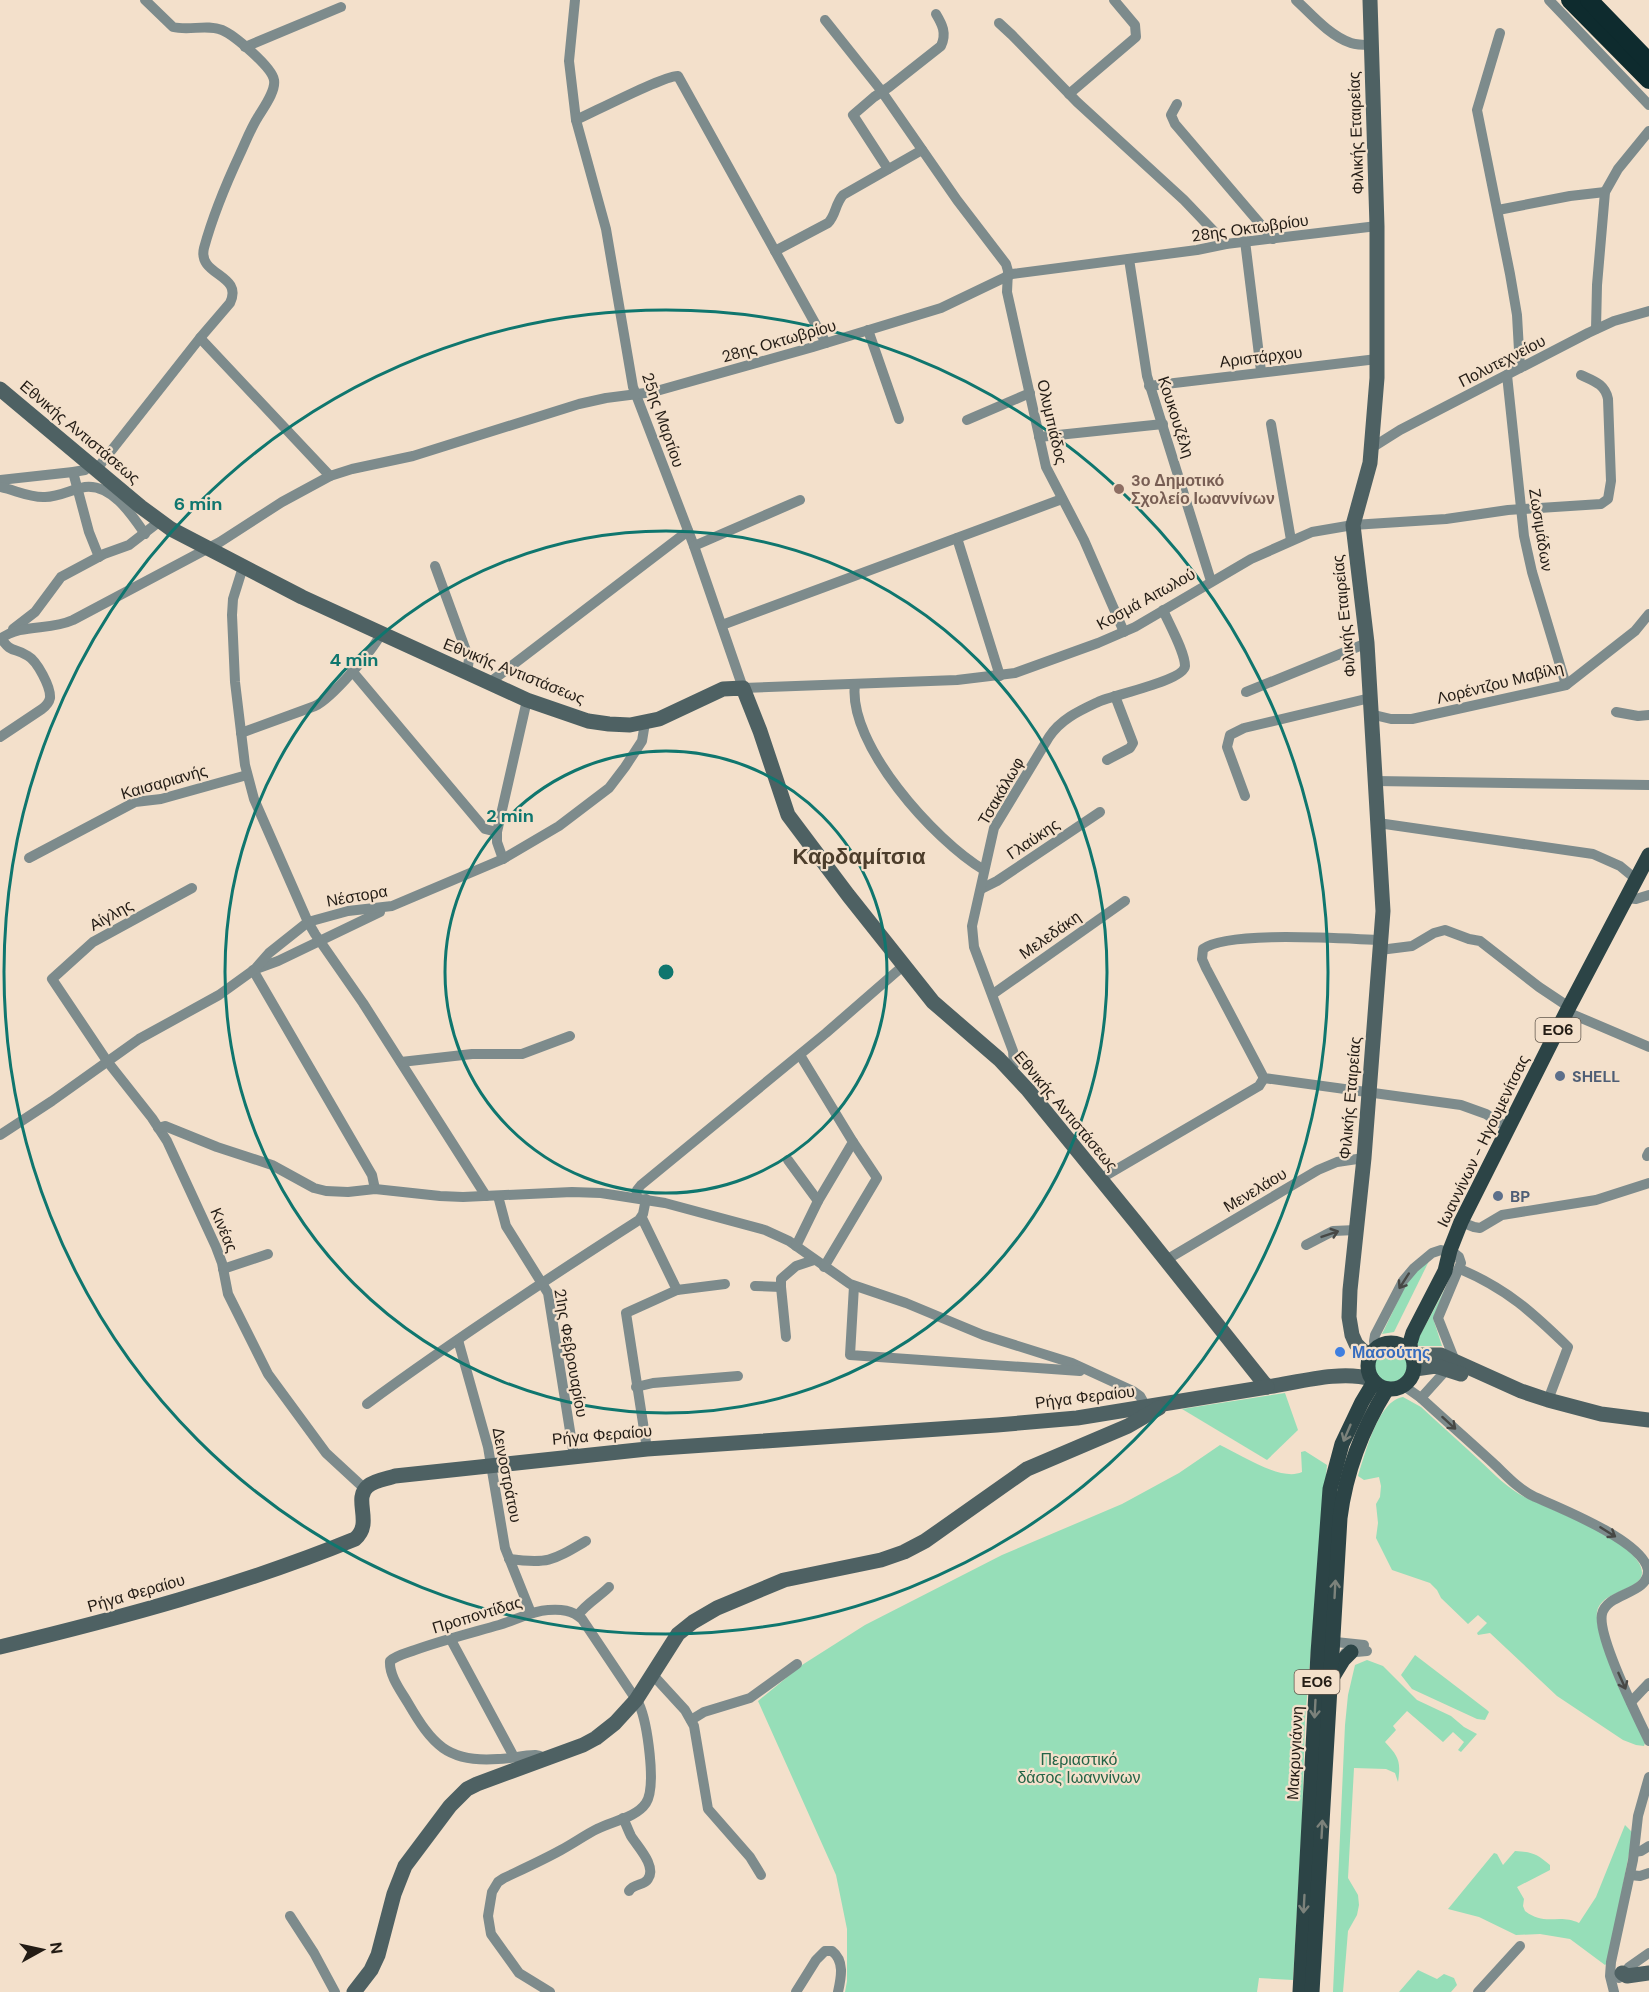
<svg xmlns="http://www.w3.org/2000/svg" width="1649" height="1992" viewBox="0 0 1649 1992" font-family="'DM Sans',sans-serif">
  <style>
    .green { fill: #96deb8 }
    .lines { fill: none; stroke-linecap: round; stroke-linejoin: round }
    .street { stroke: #7d8b8c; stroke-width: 10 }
    .secondary { stroke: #4e6163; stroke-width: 15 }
    .primary { stroke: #2c4446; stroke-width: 15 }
    .highway { stroke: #0e2b2e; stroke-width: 18 }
    .oneway { stroke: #474845 }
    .oneway2 { stroke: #7c827b }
    .ring { fill: none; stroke: #0f766e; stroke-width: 3 }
    .education-dot { fill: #8d6e63; stroke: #f3e0cb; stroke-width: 2 }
    .service-dot { fill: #5c6f8a; stroke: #f3e0cb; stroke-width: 2 }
    .shop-dot { fill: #3f7fe0; stroke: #f3e0cb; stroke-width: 2 }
    .labels { text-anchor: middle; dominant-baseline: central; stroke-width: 4.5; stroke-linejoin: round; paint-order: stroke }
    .shield { fill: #f3e0cb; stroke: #61574c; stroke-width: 1.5 }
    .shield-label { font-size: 15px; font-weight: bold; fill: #231c15 }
    .street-label { font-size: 16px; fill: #231c15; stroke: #f3e0cb }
    .education-label { font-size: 16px; font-weight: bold; fill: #785e54; stroke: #f3e0cb; text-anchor: start }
    .service-label { font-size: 16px; font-weight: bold; fill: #4e5e75; stroke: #f3e0cb; text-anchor: start }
    .shop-label { font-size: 16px; font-weight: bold; fill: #366cbe; stroke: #f3e0cb; text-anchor: start }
    .park-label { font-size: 16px; fill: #246447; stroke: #f3e0cb }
    .district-label { font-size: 22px; font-weight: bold; fill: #4c3d2b; stroke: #f3e0cb }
    .centre { fill: #0f766e; stroke: #f3e0cb; stroke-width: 3 }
    .ring-label { font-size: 18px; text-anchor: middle; font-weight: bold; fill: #0f766e; stroke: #f3e0cb; stroke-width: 4.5; stroke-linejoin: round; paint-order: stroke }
  </style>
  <rect width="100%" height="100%" fill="#f3e0cb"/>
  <g class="green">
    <path d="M1429 1261 1394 1332 1382 1334 1409 1278Z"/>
    <path d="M1454 1272 1433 1318 1442 1346H1418L1417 1341Z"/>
    <circle cx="1391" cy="1365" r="17"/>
    <path d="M1285 1393 1298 1430 1267 1460 1182 1409Z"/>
    <path d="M1403 1397 1421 1407C1440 1425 1460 1442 1479 1460 1494 1474 1510 1491 1529 1499 1552 1510 1641 1543 1642 1572 1643 1591 1600 1590 1597 1612 1596 1619 1599 1628 1600 1635L1645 1743 1644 1746 1636 1745 1623 1740 1557 1696 1490 1633 1478 1635 1477 1633 1487 1623 1478 1615 1468 1624 1441 1598 1437 1590 1430 1583 1392 1570 1376 1538 1378 1523 1376 1504 1380 1497 1381 1486 1379 1477 1364 1480 1358 1476C1365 1455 1378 1400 1403 1397Z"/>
    <path d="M1220 1445C1240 1454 1281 1482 1302 1472L1301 1452 1305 1451 1327 1465 1305 1720 1302 1825 1293 1980 1259 1978 1257 1992H845L847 1981V1929L836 1875 758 1701 802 1665 865 1625 1002 1555 1122 1504 1179 1473Z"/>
    <path d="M1415 1655 1487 1710 1489 1712 1485 1720 1477 1719 1412 1689 1401 1675Z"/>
    <path d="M1367 1660 1383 1666 1417 1700 1451 1716 1464 1727 1477 1734 1461 1752 1458 1750 1464 1742 1453 1732 1443 1742 1407 1711 1393 1726 1396 1730 1385 1742C1399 1757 1401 1761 1398 1782L1395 1773 1386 1769 1354 1768 1348 1878 1358 1895 1359 1905 1357 1915 1348 1931 1343 1992H1333L1345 1725 1348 1695 1355 1665Z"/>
    <path d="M1625 1825 1633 1833 1608 1962 1605 1965 1570 1939 1540 1934 1516 1935 1479 1917 1448 1909 1494 1853 1497 1854 1503 1865 1515 1851C1533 1852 1537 1854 1550 1865V1870L1517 1887 1524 1899 1523 1906 1525 1911C1546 1927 1558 1913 1579 1923L1596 1897Z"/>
    <path d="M1418 1970 1437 1979 1444 1974 1454 1978 1457 1985 1451 1992H1399Z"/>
  </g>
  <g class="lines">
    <g class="street">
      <path d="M145 0 173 27C189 31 207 24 222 30 234 35 272 67 274 80 276 91 264 107 258 117 251 128 246 141 240 154 226 184 213 215 204 248 197 276 244 274 230 303L200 338"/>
      <path d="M575 0 569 61 576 120 606 229 633 387 694 546 743 688 957 680 1015 673 1098 643 1135 627 1251 559 1312 532 1353 525 1446 519 1508 510 1601 504 1608 499 1611 481 1608 399C1605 384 1594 381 1581 375"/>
      <path d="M1296 0C1312 15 1330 36 1351 43 1357 45 1364 45 1371 45"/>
      <path d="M1549 0 1649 105"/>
      <path d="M825 20 880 89 957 200 1006 264 1008 271 1007 292 1046 467 1084 540 1124 632"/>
      <path d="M999 23 1012 35 1077 102 1184 200 1226 244"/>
      <path d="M1500 33 1477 110 1510 274 1517 315 1520 368"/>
      <path d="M245 47 341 7"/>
      <path d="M1069 94 1136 37 1135 25 1114 0"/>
      <path d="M1177 104 1171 115 1175 124 1273 239"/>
      <path d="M576 120C594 112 665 75 678 76L826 343"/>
      <path d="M888 169 853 115 874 97 889 87 941 46C947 33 942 24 936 14"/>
      <path d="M1498 210 1570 196 1605 192"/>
      <path d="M1245 241 1261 371"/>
      <path d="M775 251 828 223C836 215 835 204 843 195L922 150"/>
      <path d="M1129 259 1147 376 1211 581"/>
      <path d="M1596 329 1597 285 1605 192 1618 169 1649 131"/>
      <path d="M868 330 899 419"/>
      <path d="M1507 375 1524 536 1532 572 1566 685"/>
      <path d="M1149 386 1377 359"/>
      <path d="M967 420 1030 393"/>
      <path d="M1271 424 1291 540"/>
      <path d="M1039 437 1163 424"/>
      <path d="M1373 447 1400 430 1588 333 1614 321 1649 311"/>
      <path d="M96 470 200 338 330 476"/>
      <path d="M73 472 89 532 99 557"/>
      <path d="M0 480 73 472 85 470 90 465"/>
      <path d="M0 487C15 490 30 498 45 497 60 497 72 489 85 487 112 484 132 515 145 534"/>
      <path d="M957 538 1000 676"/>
      <path d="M694 546 800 500"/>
      <path d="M435 566 469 659 467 673"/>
      <path d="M243 567 233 599 232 615 235 682 245 765 254 799 308 922 315 934 363 1003 486 1196"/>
      <path d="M722 625 1062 499"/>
      <path d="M13 629 35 612 61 577 104 554 129 545 160 521"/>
      <path d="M0 639C22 623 49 631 73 620L220 542 282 502 330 476 352 469 413 456 579 404 606 398 653 392 813 347 941 308 1012 274 1197 250 1226 244 1377 226"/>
      <path d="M352 671 485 829 497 832"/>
      <path d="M489 683 688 531"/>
      <path d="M855 684C847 744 935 841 984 870"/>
      <path d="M1246 692 1367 643"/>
      <path d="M1616 712 1638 716 1649 715"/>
      <path d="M1370 714 1391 719H1412L1566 685 1635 631 1649 614"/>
      <path d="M241 733 315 706C332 698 372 651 381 634"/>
      <path d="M0 737 42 709C46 706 49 703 50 698 51 687 37 661 28 656 15 647 11 654 1 638"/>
      <path d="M1107 760 1130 748 1133 743 1115 696"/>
      <path d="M1375 781 1649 785"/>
      <path d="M1245 796 1227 747 1230 735 1244 728 1370 698"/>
      <path d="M1378 823 1593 854 1620 866 1637 880"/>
      <path d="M29 858 135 802 161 799 247 775"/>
      <path d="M503 859 497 842V832L527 700"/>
      <path d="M192 888 93 942 52 979 107 1061 152 1118 167 1141 216 1247 222 1263 228 1294 268 1374 326 1453 365 1489"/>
      <path d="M981 889 997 881 1100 812"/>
      <path d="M1627 898 1636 899 1649 895"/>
      <path d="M1381 940C1346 939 1227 930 1203 949L1202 959 1206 968 1264 1078 1461 1105 1486 1114 1508 1128"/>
      <path d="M1380 950 1412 946 1434 933 1445 930 1469 939 1480 941 1539 987 1569 1007"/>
      <path d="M256 969 278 961 380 912"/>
      <path d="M253 970 372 1175 375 1189"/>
      <path d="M993 994 1125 901"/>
      <path d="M1567 1012 1649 1047"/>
      <path d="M401 1062 472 1054H522L570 1036"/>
      <path d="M1011 1070 1014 1065 1013 1051 974 947 972 926 994 828 1049 737C1061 719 1079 711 1098 702 1112 695 1184 681 1185 666 1185 652 1169 624 1163 610"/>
      <path d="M158 1128 165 1126 217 1147 272 1165 314 1188 326 1191 348 1192 375 1189 440 1196 463 1197 572 1192 601 1193 665 1203 765 1230 789 1241 850 1284 906 1303 983 1335 1072 1363 1133 1391 1140 1396 1146 1407"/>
      <path d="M0 1135 52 1101 139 1039 219 995 255 969 269 953 308 922 348 911 392 906 503 859 559 826 609 788 625 767 642 741 645 723"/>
      <path d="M1647 1156 1649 1152"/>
      <path d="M788 1160 818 1201"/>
      <path d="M1100 1179 1259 1086 1264 1078"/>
      <path d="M498 1196 506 1226 548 1293 574 1456"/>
      <path d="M636 1198 637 1190 641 1185 826 1033 903 966"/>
      <path d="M642 1218 677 1290 626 1313 647 1449"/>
      <path d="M1461 1222 1474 1227 1480 1228 1502 1215 1596 1200 1649 1183"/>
      <path d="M1306 1245 1333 1231 1356 1230"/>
      <path d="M796 1246 818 1201 853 1142 800 1055"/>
      <path d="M1166 1260 1318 1170 1337 1162 1364 1158"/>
      <path d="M824 1267 877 1178 853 1142"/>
      <path d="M223 1269 268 1254"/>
      <path d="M1460 1269C1507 1289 1532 1312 1568 1347L1548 1400"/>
      <path d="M755 1286 781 1287"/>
      <path d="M854 1286 850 1355 1080 1371"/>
      <path d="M677 1290 725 1284"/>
      <path d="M786 1337 781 1287V1279L796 1266 814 1260"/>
      <path d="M458 1340 488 1447 505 1548 531 1613"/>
      <path d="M1375 1348 1374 1341 1375 1335 1403 1281 1414 1268 1432 1253 1441 1250 1454 1253 1459 1257 1461 1263 1438 1318 1455 1361"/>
      <path d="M1404 1386 1421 1398C1445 1420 1469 1441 1493 1463 1506 1475 1519 1490 1535 1497 1560 1508 1643 1541 1648 1570 1649 1595 1607 1592 1602 1614 1597 1636 1638 1718 1649 1741"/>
      <path d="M636 1387 653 1383 738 1376"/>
      <path d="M1421 1398 1448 1368"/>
      <path d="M367 1404C455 1339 547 1279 639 1220L643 1214 646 1199"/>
      <path d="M509 1559C548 1564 552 1561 586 1541"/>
      <path d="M578 1615C587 1603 599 1597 609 1587"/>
      <path d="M450 1638 514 1757"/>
      <path d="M1326 1641 1364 1645"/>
      <path d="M1345 1653 1367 1651"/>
      <path d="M652 1674 685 1710 694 1726 708 1809 750 1857 761 1875"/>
      <path d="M1631 1702 1649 1683"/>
      <path d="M691 1720 704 1712 750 1698 797 1664"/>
      <path d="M542 1760 540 1756 535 1755C522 1755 510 1759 498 1759 447 1763 432 1744 408 1703 401 1691 389 1676 390 1661 397 1655 407 1653 415 1650 443 1640 471 1633 499 1625 516 1620 531 1611 548 1610 561 1609 572 1610 582 1619L639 1704C647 1722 657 1786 646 1803 636 1818 612 1821 597 1829 585 1835 574 1843 561 1850 543 1860 523 1869 504 1878L498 1882 492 1892 488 1916 491 1934 519 1973 550 1992"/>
      <path d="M623 1818C626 1824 628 1830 631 1836 637 1846 657 1866 648 1879 644 1886 634 1883 629 1891"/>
      <path d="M1634 1852 1641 1851 1649 1846"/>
      <path d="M1630 1875 1640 1876 1649 1873"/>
      <path d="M290 1916 314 1953 335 1992"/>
      <path d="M1619 1978 1629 1967 1649 1953"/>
      <path d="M796 1992 816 1960 825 1951H832C845 1961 841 1978 838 1992"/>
      <path d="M1478 1992 1520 1946"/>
      <path d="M1614 1992 1610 1976 1611 1962 1633 1860 1638 1816 1649 1777"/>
    </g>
    <g class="secondary">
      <path d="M1370 0 1377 226V378L1370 463 1353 525 1367 643 1383 911 1364 1158 1350 1290 1349 1317 1352 1335 1356 1344 1363 1351 1371 1354"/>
      <path d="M0 389 141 507 171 529 302 597 527 700 588 721 609 724 630 725 659 719 723 689 743 688 760 731 788 815 848 895 933 1002 999 1059 1028 1090 1138 1225 1267 1387C1300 1382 1340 1370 1372 1379"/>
      <path d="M1412 1355H1441L1521 1391 1548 1400 1601 1414 1649 1420"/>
      <path d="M1415 1369 1436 1366 1461 1374"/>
      <path d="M0 1647C120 1618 240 1586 355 1539 374 1523 352 1499 368 1486 375 1480 387 1479 395 1476L647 1449 997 1425 1077 1418 1267 1387"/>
      <path d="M1622 1973 1627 1976 1649 1973"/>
      <path d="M354 1992 371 1970 378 1955 394 1894 405 1866 450 1806 467 1789 477 1784 583 1745 596 1738 615 1723 636 1700 678 1634 693 1622 717 1608 784 1580 881 1560 904 1552 925 1541 1027 1469 1128 1426 1159 1408"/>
    </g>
    <g class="primary">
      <circle cx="1391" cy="1366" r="23"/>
      <path d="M1411 1353 1410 1343 1413 1333 1445 1271 1450 1250 1461 1222 1569 1007 1649 855"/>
      <path d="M1332 1678 1343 1660 1351 1652"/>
      <path d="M1300 1992 1318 1653 1330 1489 1342 1444 1362 1402 1374 1382"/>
      <path d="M1312 1992 1340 1518C1346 1471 1362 1429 1387 1389"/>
    </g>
    <g class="highway">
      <path d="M1570 0 1649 80"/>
      <path d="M1589 0 1649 62"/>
    </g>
  </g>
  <defs><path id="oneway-shaft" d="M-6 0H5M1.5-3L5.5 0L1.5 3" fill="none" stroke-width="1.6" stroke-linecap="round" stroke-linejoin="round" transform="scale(1.5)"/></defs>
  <g class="oneway">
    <use href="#oneway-shaft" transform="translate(1330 1234) rotate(-19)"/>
    <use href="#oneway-shaft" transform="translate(1404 1281) rotate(123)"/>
    <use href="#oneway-shaft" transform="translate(1449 1423) rotate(42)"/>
    <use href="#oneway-shaft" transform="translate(1608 1532) rotate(32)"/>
    <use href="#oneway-shaft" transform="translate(1622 1681) rotate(66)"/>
  </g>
  <g class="oneway2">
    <use href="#oneway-shaft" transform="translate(1347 1433) rotate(113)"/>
    <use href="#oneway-shaft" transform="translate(1335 1589) rotate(-87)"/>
    <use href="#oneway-shaft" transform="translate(1315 1709) rotate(93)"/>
    <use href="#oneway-shaft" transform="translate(1322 1829) rotate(-87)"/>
    <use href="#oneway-shaft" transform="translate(1304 1904) rotate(93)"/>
  </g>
  <g class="ring">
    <circle cx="666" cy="972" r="221"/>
    <circle cx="666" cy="972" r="441"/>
    <circle cx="666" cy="972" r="662"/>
  </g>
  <circle class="education-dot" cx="1119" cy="489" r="6"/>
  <g class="service-dot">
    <circle cx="1560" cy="1076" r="6"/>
    <circle cx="1498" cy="1196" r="6"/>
  </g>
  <circle class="shop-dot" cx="1340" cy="1352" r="6"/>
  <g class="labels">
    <g class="shield">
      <rect x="1535.5" y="1018" width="45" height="24" rx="4.5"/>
      <rect x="1294.5" y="1670" width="45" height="24" rx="4.5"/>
    </g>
    <g class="shield-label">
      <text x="1558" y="1030">ΕΟ6</text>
      <text x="1317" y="1682">ΕΟ6</text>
    </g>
    <g class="street-label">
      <text transform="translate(1356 133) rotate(-92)">Φιλικής Εταιρείας</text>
      <text transform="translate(1250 228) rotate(-8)">28ης Οκτωβρίου</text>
      <text transform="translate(779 341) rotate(-16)">28ης Οκτωβρίου</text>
      <text transform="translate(1261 357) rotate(-7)">Αριστάρχου</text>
      <text transform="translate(1502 361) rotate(-27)">Πολυτεχνείου</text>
      <text transform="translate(1176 417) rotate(72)">Κουκουζέλη</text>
      <text transform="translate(663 420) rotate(71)">25ης Μαρτίου</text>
      <text transform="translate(1052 422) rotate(77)">Ολυμπιάδος</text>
      <text transform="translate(80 432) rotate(40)">Εθνικής Αντιστάσεως</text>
      <text transform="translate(1541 530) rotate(81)">Ζωσιμάδων</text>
      <text transform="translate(1146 599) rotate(-29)">Κοσμά Αιτωλού</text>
      <text transform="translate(1344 616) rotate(-96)">Φιλικής Εταιρείας</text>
      <text transform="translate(514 671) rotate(22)">Εθνικής Αντιστάσεως</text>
      <text transform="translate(1500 683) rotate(-14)">Λορέντζου Μαβίλη</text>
      <text transform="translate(164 782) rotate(-16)">Καισαριανής</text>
      <text transform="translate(1001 791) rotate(-60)">Τσακάλωφ</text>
      <text transform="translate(1033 839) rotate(-34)">Γλαύκης</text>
      <text transform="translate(357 896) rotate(-10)">Νέστορα</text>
      <text transform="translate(111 915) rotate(-29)">Αίγλης</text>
      <text transform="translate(1050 935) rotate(-35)">Μελεδάκη</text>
      <text transform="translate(1350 1098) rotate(-85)">Φιλικής Εταιρείας</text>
      <text transform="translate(1066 1111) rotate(50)">Εθνικής Αντιστάσεως</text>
      <text transform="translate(1483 1141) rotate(-64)">Ιωαννίνων - Ηγουμενίτσας</text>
      <text transform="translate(1255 1190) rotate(-31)">Μενελάου</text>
      <text transform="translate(224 1230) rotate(67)">Κινέας</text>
      <text transform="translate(571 1353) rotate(80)">21ης Φεβρουαρίου</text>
      <text transform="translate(1085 1397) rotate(-7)">Ρήγα Φεραίου</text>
      <text transform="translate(602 1435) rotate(-5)">Ρήγα Φεραίου</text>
      <text transform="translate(507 1475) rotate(79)">Δεινοστράτου</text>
      <text transform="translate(136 1593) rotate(-16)">Ρήγα Φεραίου</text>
      <text transform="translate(477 1615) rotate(-17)">Προποντίδας</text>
      <text transform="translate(1295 1753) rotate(-87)">Μακρυγιάννη</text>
    </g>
    <g class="education-label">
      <text x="1131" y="480">3ο Δημοτικό<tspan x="1131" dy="18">Σχολείο Ιωαννίνων</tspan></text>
    </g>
    <g class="service-label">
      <text x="1572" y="1076">SHELL</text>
      <text x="1510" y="1196">BP</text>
    </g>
    <g class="shop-label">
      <text x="1352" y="1352">Μασούτης</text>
    </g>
    <g class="park-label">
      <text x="1079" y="1759">Περιαστικό<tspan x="1079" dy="18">δάσος Ιωαννίνων</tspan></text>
    </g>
    <g class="district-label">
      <text x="859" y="856">Καρδαμίτσια</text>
    </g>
  </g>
  <circle cx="666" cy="972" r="9" class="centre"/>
  <g class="ring-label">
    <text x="198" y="510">6 min</text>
    <text x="354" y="666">4 min</text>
    <text x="510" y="822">2 min</text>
  </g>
  <g transform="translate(42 1950) rotate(82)" stroke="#f3e0cb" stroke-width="4.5" paint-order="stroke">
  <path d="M0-4.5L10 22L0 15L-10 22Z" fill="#231c15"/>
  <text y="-9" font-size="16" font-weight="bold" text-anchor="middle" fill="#231c15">N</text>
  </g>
</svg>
